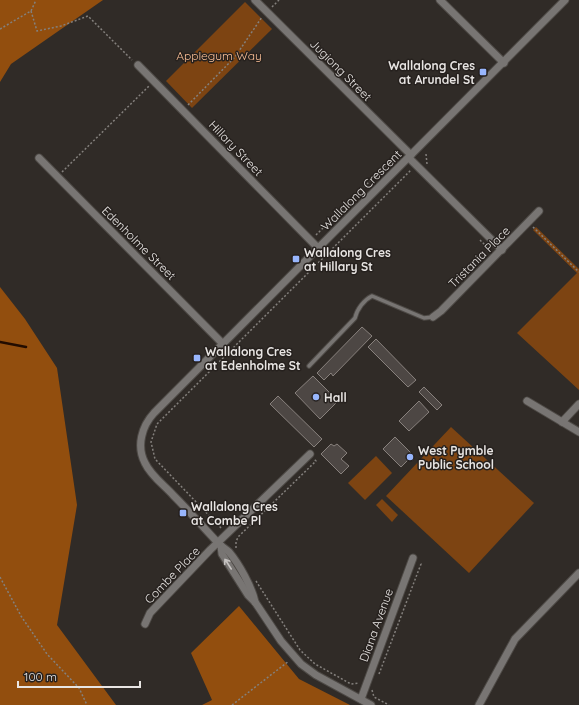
<svg xmlns="http://www.w3.org/2000/svg" width="579" height="705" viewBox="0 0 579 705" font-family="Quicksand,sans-serif">
  <style>
    .green { fill: #7d4412 }
    .forest { fill: #924e0e }
    .lines { fill: none; stroke-linecap: round; stroke-linejoin: round }
    .stream { stroke: #220c00; stroke-width: 2.5 }
    .building { fill: #4d4744; stroke: #88817d }
    .service-casing { stroke: #4d4945; stroke-width: 5.5 }
    .minor-casing { stroke: #4d4945; stroke-width: 9 }
    .path { stroke: #84807d; stroke-width: 1.5; stroke-dasharray: 2 2; stroke-linecap: butt }
    .service { stroke: #787573; stroke-width: 3.5 }
    .minor { stroke: #787573; stroke-width: 7 }
    .oneway { stroke: #c6c3c1 }
    .poi-dot { fill: #98b6fd; stroke: #26211e; stroke-width: 1.5 }
    .labels { text-anchor: middle; dominant-baseline: central; stroke-width: 3; stroke-linejoin: round; paint-order: stroke }
    .park-label { font-size: 12px; fill: #fcc198; stroke: #26211e }
    .poi-label { font-size: 12px; font-weight: bold; fill: #e8e5e3; stroke: #26211e; text-anchor: start }
    .street-label { font-size: 12px; fill: #e8e5e3; stroke: #26211e }
  </style>
  <rect width="100%" height="100%" fill="#302b27"/>
  <g class="green">
    <path d="M245 2 272 29 192 108 166 81Z"/>
    <path d="M536 227 579 269V390L517 333 577 273 533 230Z"/>
    <path d="M451 427 534 503 469 573 386 496Z"/>
    <path d="M376 456 392 473 365 500 348 483Z"/>
    <path d="M382 499 398 515 392 522 376 505Z"/>
  </g>
  <g class="forest">
    <path d="M0 0H103L11 64 0 82Z"/>
    <path d="M0 287 25 319 57 368 77 505 57 625 116 705H0Z"/>
    <path d="M239 606 299 679 350 705H202L212 700 191 653Z"/>
  </g>
  <g class="lines">
    <path class="stream" d="M0 342 26 347"/>
  </g>
  <g class="building">
    <path d="M362 327 372 336 333 376 331 373 324 380 317 373Z"/>
    <path d="M376 339 416 380 408 387 368 347Z"/>
    <path d="M313 376 338 401 320 419 295 393Z"/>
    <path d="M424 387 442 405 437 410 419 392Z"/>
    <path d="M278 396 322 439 314 447 270 404Z"/>
    <path d="M419 401 429 412 409 431 399 421Z"/>
    <path d="M395 437 413 455 401 467 383 449Z"/>
    <path d="M331 444 334 446 337 444 347 453 341 459 349 466 341 474 321 454Z"/>
  </g>
  <g class="lines">
    <defs>
      <path id="service" d="M309 366 355 318C357 309 364 300 372 296L424 318 433 317"/>
      <g id="minor">
        <path d="M255 0 411 155"/>
        <path d="M440 0 504 63"/>
        <path d="M138 65 318 248"/>
        <path d="M39 158 223 344"/>
        <path d="M409 158 502 250"/>
        <path d="M433 317 441 311 539 211"/>
        <path d="M527 401 579 432"/>
        <path d="M562 422 579 404"/>
        <path d="M221 546 222 554 248 595 255 602 281 641 301 664 316 675 371 705"/>
        <path d="M255 602C252 587 239 564 229 552 226 549 222 547 219 544 204 528 189 511 173 495 164 485 151 476 145 463 136 446 142 426 154 413L565 0"/>
        <path d="M145 624 150 613 210 550 310 454"/>
        <path d="M361 699 413 558"/>
        <path d="M479 705 515 639 579 573"/>
      </g>
    </defs>
    <use href="#service" class="service-casing"/>
    <use href="#minor" class="minor-casing"/>
    <g class="path">
      <path d="M272 7 279 0"/>
      <path d="M31 11 37 31 61 26 88 16 132 60"/>
      <path d="M0 29 31 11 36 0"/>
      <path d="M188 105 235 57 262 17"/>
      <path d="M426 154 427 164"/>
      <path d="M62 172 149 86"/>
      <path d="M533 227 579 272"/>
      <path d="M316 235 398 153"/>
      <path d="M480 240 487 247 488 253"/>
      <path d="M221 528 155 459 151 442 157 424 411 170"/>
      <path d="M236 548V542L238 537 316 461 314 459"/>
      <path d="M0 577 21 616 47 654 79 688 87 705"/>
      <path d="M256 581 300 650 315 664 351 684 359 683"/>
      <path d="M379 674 421 564 419 563"/>
      <path d="M372 690 374 697 389 705"/>
      <path d="M232 705 289 661"/>
    </g>
    <use href="#service" class="service"/>
    <use href="#minor" class="minor"/>
  </g>
  <defs><path id="oneway-shaft" d="M-6 0H5M1.5-3L5.5 0L1.5 3" fill="none" stroke-width="1.6" stroke-linecap="round" stroke-linejoin="round"/></defs>
  <use class="oneway" href="#oneway-shaft" transform="translate(228 564) rotate(-123)"/>
  <g class="poi-dot">
    <rect x="479" y="68" width="8" height="8" rx="2"/>
    <rect x="292" y="255" width="8" height="8" rx="2"/>
    <rect x="193" y="354" width="8" height="8" rx="2"/>
    <circle cx="316" cy="397" r="4"/>
    <circle cx="410" cy="457" r="4"/>
    <rect x="179" y="509" width="8" height="8" rx="2"/>
  </g>
  <g class="labels">
    <g class="park-label">
      <text x="219" y="55">Applegum Way</text>
    </g>
    <g class="poi-label">
      <text x="475" y="65" text-anchor="end">Wallalong Cres<tspan x="475" dy="14">at Arundel St</tspan></text>
      <text x="304" y="252">Wallalong Cres<tspan x="304" dy="14">at Hillary St</tspan></text>
      <text x="205" y="351">Wallalong Cres<tspan x="205" dy="14">at Edenholme St</tspan></text>
      <text x="324" y="397">Hall</text>
      <text x="418" y="450">West Pymble<tspan x="418" dy="14">Public School</tspan></text>
      <text x="191" y="506">Wallalong Cres<tspan x="191" dy="14">at Combe Pl</tspan></text>
    </g>
    <g class="street-label">
      <text transform="translate(341 70) rotate(45)">Jugiong Street</text>
      <text transform="translate(236 148) rotate(46)">Hillary Street</text>
      <text transform="translate(361 190) rotate(-45)">Wallalong Crescent</text>
      <text transform="translate(139 243) rotate(45)">Edenholme Street</text>
      <text transform="translate(479 257) rotate(-45)">Tristania Place</text>
      <text transform="translate(172 575) rotate(-46)">Combe Place</text>
      <text transform="translate(376 625) rotate(-70)">Diana Avenue</text>
    </g>
  </g>
  <path d="M18 681v6h122v-6" fill="none" stroke="#e8e5e3" stroke-width="2"/>
  <text x="24" y="681" font-size="12" fill="#e8e5e3" stroke="#26211e" stroke-width="3" paint-order="stroke">100 m</text>
</svg>
